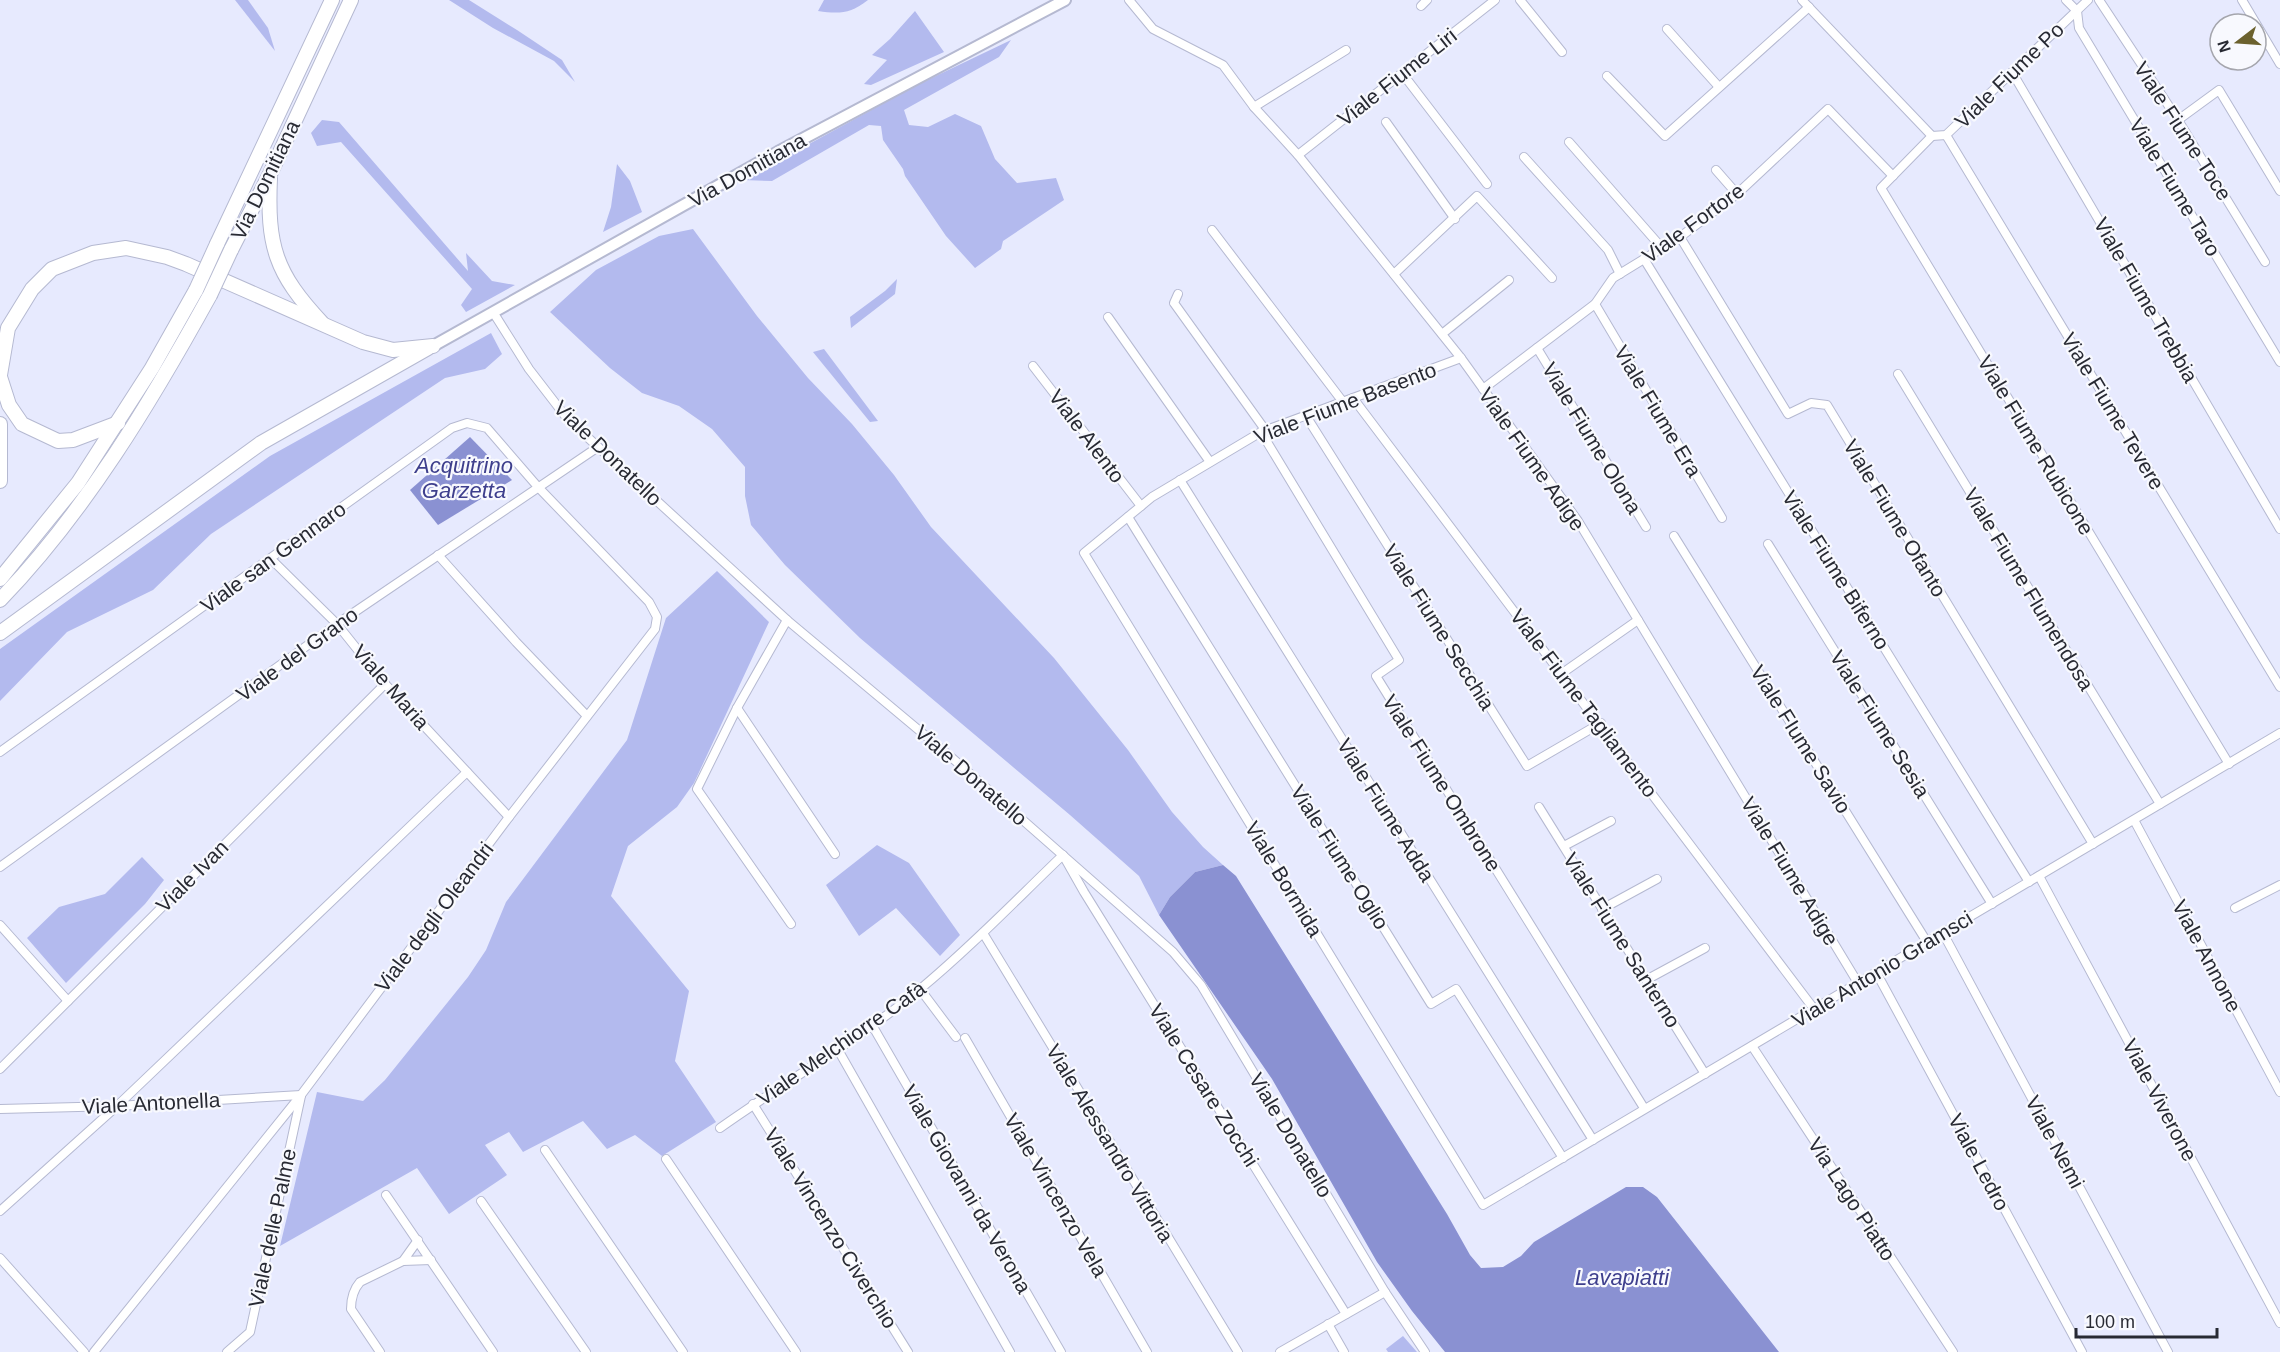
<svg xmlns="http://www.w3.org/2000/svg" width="2280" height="1352" viewBox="0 0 2280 1352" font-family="Arial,sans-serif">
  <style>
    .green { fill: #b3baee }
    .water { fill: #8a91d2 }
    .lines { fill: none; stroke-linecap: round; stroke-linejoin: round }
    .street-casing { stroke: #b5b9d1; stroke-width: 10 }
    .secondary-casing { stroke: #b5b9d1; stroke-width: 14 }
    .highway-casing { stroke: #b5b9d1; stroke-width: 16 }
    .street { stroke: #fff; stroke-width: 8 }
    .secondary { stroke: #fff; stroke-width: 10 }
    .highway { stroke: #fff; stroke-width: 14 }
    .highway-bridge-casing { stroke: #b5b9d1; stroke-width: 16; stroke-linecap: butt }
    .highway-bridge { stroke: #fff; stroke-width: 14 }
    .labels { text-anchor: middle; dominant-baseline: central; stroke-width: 4.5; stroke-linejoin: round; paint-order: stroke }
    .street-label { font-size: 21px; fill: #282a33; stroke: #f8f9fe }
    .water-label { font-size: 22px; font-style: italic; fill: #3e3f8d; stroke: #f8f9fe }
  </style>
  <rect width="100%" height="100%" fill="#e7eafe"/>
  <g class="green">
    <path d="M235 0H248L268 28 275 51Z"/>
    <path d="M449 0H469L517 30 562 60 575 82 554 61 493 28Z"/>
    <path d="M824 0H868C850 14 839 14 818 11Z"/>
    <path d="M915 11 944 52 871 85 864 84 887 60 872 55 890 39Z"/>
    <path d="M1011 40 999 57 904 110 909 125 928 127 955 114 981 126 995 159 1017 183 1056 178 1064 200 1003 241 1001 249 975 268 946 236 905 176 903 169 883 140 881 126 869 125 772 181 743 180 917 85Z"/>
    <path d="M322 120 339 122 468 271 466 253 492 281 515 285 466 312 461 305 472 289 341 142 317 146 311 133Z"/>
    <path d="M617 164 630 181 642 212 603 232 611 207Z"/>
    <path d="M693 229 757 316 808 378 852 424 894 475 931 527 1054 658 1128 750 1172 812 1203 847 1223 865 1195 872 1170 897 1159 915 1139 876 1070 815 860 638 785 565 751 525 745 496V467L712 429 679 406 642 393 610 368 550 312 596 270 659 236Z"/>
    <path d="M897 279 895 294 851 328 850 317 885 291Z"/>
    <path d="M491 333 502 354 485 369 445 378 211 534 153 590 67 632 0 701V649L270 456Z"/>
    <path d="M824 349 878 421 870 422 813 352Z"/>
    <path d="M717 571 769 622 694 783 677 807 628 846 611 896 689 991 675 1061 716 1122 662 1156 635 1135 607 1149 583 1121 523 1152 509 1132 485 1145 507 1175 449 1214 417 1168 280 1246 317 1092 363 1101 385 1080 468 977 486 950 506 902 627 740 666 618Z"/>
    <path d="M877 845 909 863 960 935 940 956 896 908 859 936 826 885Z"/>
    <path d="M142 857 164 880 145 904 66 983 27 938 59 907 105 894Z"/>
    <path d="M1403 1336 1417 1352H1388L1386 1349Z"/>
  </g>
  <g class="water">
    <path d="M470 437 512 480 438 525 410 490Z"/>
    <path d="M1223 865 1236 876 1447 1214 1470 1255 1481 1268 1503 1267 1521 1256 1534 1242 1626 1187H1643L1657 1197 1779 1352H1445L1412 1311 1377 1262 1272 1079 1159 915 1170 897 1195 872Z"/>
  </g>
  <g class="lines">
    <defs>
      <g id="street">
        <path d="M1129 0 1153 29 1223 65 1254 107 1298 155 1461 358 1578 521 1858 983"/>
        <path d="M1520 0 1562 52"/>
        <path d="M1802 0 1932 136 1946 135 2088 0"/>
        <path d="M2066 0 2077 11 2079 28 2280 362"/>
        <path d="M2099 0 2178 120 2265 262"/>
        <path d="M2242 0 2280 64"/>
        <path d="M1421 6 1427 0"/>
        <path d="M1667 29 1719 87"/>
        <path d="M2012 72 2280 529"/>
        <path d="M1402 73 1487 184"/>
        <path d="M1607 76 1665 136 1809 7"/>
        <path d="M1254 107 1346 50"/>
        <path d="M2178 120 2219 90 2280 191"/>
        <path d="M1386 122 1455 219"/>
        <path d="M1946 135 2280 687"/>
        <path d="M1932 136 1881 188 2229 764"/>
        <path d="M1569 142 1662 248"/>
        <path d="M1298 155 1495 0"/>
        <path d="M1524 157 1608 250 1620 274"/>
        <path d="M1716 170 1737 194"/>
        <path d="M1212 230 1343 402"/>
        <path d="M1680 237 1788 414 1811 403 1827 405 2093 844"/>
        <path d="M1644 259 2029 882"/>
        <path d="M1394 274 1477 196 1552 278"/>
        <path d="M1178 294 1174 303 1266 431"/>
        <path d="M1595 304 1722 518"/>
        <path d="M493 312 529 369 566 417 598 447 787 620 951 757 1173 952 1201 985 1385 1292 1425 1352"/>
        <path d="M1108 317 1210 462"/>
        <path d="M1442 334 1509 280"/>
        <path d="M1537 348 1646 527"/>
        <path d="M1461 358 1261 432 1152 497 1084 553 1483 1205 2280 733"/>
        <path d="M1033 366 1141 506"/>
        <path d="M1898 374 2160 804"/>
        <path d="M1483 389 1595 304 1613 278 1680 237 1737 194 1828 109 1893 176"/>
        <path d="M1353 398C1506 602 1661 805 1814 1009"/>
        <path d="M1306 416 1527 766 1601 723"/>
        <path d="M1261 432 1399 660 1376 676 1644 1108"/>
        <path d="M1180 480 1593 1140"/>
        <path d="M1128 517 1431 1004 1456 989 1563 1158"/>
        <path d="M1674 536 1927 942"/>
        <path d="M1768 544 1992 904"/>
        <path d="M438 555 516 642 587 716"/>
        <path d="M271 559 337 624 385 684 509 817"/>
        <path d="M787 620 737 708 697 789 791 924"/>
        <path d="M1561 674 1638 620"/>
        <path d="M737 708 835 854"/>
        <path d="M0 752 452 428 467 423 487 428 538 487 649 602 657 617 655 629 509 817 301 1095 94 1352"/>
        <path d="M1539 807 1705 1074"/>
        <path d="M2134 820 2280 1092"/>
        <path d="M1564 846 1611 821"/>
        <path d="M0 867 337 624 598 447"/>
        <path d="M2039 876 2280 1323"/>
        <path d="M2235 908 2280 885"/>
        <path d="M1602 909 1657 879"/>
        <path d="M0 925 68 1001"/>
        <path d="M983 933 1238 1352"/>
        <path d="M1943 933 2168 1352"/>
        <path d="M1876 972 2082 1352"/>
        <path d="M1646 980 1705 948"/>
        <path d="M920 989 956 1037"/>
        <path d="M872 1025 1061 1352"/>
        <path d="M965 1038 1147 1352"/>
        <path d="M1752 1046 1953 1352"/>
        <path d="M837 1048 1010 1352"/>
        <path d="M0 1069 385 684"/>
        <path d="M753 1104 908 1352"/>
        <path d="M0 1109 117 1106 301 1095"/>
        <path d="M720 1128C786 1081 857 1041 919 990 970 948 1016 900 1063 855L1084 892 1346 1314"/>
        <path d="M545 1150 683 1352"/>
        <path d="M666 1159 796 1352"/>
        <path d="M386 1195 493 1352"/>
        <path d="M481 1201 586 1352"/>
        <path d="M0 1211 117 1106 467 772"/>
        <path d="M418 1240 403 1261 431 1260"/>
        <path d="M0 1258 84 1352"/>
        <path d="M1328 1324 1344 1352"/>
        <path d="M227 1352 250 1332 301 1096"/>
        <path d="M380 1352 351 1309C351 1299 353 1290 360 1282L403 1261"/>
        <path d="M1280 1352 1385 1292"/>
      </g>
      <path id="secondary" d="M433 346 778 152 1065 0"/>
      <g id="highway">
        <path d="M270 178C267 246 275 273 322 323"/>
        <path d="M217 244 332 0"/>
        <path d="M231 250 270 174 351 0"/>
        <path d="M0 375 8 328 32 289 52 269 93 253 126 248 167 257 186 264 363 342 393 350 433 346"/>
        <path d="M0 377 9 405 22 424 58 441 73 440 118 423"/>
        <path d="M0 424V481"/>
        <path d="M0 579 78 483 152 368 196 290"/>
        <path d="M0 600C85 512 151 402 210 295"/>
        <path d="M0 633 261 443 428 348"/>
      </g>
    </defs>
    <use href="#street" class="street-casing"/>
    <use href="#secondary" class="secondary-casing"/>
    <use href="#highway" class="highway-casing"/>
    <use href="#street" class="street"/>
    <use href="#secondary" class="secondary"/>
    <use href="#highway" class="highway"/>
    <defs>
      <g id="highway-bridge">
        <path d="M196 290 217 244"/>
        <path d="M210 295 231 250"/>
      </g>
    </defs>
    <use href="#highway-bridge" class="highway-bridge-casing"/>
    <use href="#highway-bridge" class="highway-bridge"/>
  </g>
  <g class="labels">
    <g class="street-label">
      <text transform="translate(2009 75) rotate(-44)">Viale Fiume Po</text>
      <text transform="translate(1397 77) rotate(-38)">Viale Fiume Liri</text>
      <text transform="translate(2183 131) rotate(57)">Viale Fiume Toce</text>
      <text transform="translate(747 170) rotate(-29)">Via Domitiana</text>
      <text transform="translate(265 180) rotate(-64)">Via Domitiana</text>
      <text transform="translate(2175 187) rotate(59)">Viale Fiume Taro</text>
      <text transform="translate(1693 223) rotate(-36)">Viale Fortore</text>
      <text transform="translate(2146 300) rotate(60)">Viale Fiume Trebbia</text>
      <text transform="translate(1345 403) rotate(-21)">Viale Fiume Basento</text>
      <text transform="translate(1658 411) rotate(59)">Viale Fiume Era</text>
      <text transform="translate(2113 411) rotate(59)">Viale Fiume Tevere</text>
      <text transform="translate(1087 436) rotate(53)">Viale Alento</text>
      <text transform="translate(1592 438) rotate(59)">Viale Fiume Olona</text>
      <text transform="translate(2036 445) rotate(59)">Viale Fiume Rubicone</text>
      <text transform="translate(608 453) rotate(44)">Viale Donatello</text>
      <text transform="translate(1532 459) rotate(55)">Viale Fiume Adige</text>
      <text transform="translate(1895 518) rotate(59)">Viale Fiume Ofanto</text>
      <text transform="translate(273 557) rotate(-36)">Viale san Gennaro</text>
      <text transform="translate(1836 570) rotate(58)">Viale Fiume Biferno</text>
      <text transform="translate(2029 589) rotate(59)">Viale Fiume Flumendosa</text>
      <text transform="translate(1439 627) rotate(58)">Viale Fiume Secchia</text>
      <text transform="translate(297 654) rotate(-36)">Viale del Grano</text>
      <text transform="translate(391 687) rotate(49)">Viale Maria</text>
      <text transform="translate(1584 703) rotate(53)">Viale Fiume Tagliamento</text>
      <text transform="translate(1880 724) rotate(58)">Viale Fiume Sesia</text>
      <text transform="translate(1801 739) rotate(58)">Viale FIume Savio</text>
      <text transform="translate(971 775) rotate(41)">Viale Donatello</text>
      <text transform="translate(1442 783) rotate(58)">Viale Fiume Ombrone</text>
      <text transform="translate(1386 810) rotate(58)">Viale Fiume Adda</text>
      <text transform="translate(1340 857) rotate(58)">Viale Fiume Oglio</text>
      <text transform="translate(1790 871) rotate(59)">Viale Fiume Adige</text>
      <text transform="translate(192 876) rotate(-45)">Viale Ivan</text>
      <text transform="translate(1284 879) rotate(59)">Viale Bormida</text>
      <text transform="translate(434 917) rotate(-53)">Viale degli Oleandri</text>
      <text transform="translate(1622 940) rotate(58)">Viale Fiume Santerno</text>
      <text transform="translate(2207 956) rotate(62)">Viale Annone</text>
      <text transform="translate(1882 969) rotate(-31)">Viale Antonio Gramsci</text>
      <text transform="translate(841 1043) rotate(-35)">Viale Melchiorre Cafà</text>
      <text transform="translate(1204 1085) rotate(58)">Viale Cesare Zocchi</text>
      <text transform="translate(2160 1100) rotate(62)">Viale Viverone</text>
      <text transform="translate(151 1103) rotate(-3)">Viale Antonella</text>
      <text transform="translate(1291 1135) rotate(59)">Viale Donatello</text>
      <text transform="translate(2055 1142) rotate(62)">Viale Nemi</text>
      <text transform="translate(1110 1143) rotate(59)">Viale Alessandro Vittoria</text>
      <text transform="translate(1979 1162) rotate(62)">Viale Ledro</text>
      <text transform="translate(967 1189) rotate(60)">Viale Giovanni da Verona</text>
      <text transform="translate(1056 1195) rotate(60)">Viale Vincenzo Vela</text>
      <text transform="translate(1852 1199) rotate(57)">Via Lago Piatto</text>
      <text transform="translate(272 1228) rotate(-78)">Viale delle Palme</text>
      <text transform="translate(831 1228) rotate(58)">Viale Vincenzo Civerchio</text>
    </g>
    <g class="water-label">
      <text x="464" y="465">Acquitrino<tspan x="464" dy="25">Garzetta</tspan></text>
      <text x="1622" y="1277">Lavapiatti</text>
    </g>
  </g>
  <g transform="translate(2238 42) rotate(253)"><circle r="28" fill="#f8f9fe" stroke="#a5a6ad" stroke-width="1.5"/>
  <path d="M0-4.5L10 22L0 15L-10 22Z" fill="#6b612e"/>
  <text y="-9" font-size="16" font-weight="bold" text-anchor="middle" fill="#282a33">N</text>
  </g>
  <path d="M2076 1328v9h141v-9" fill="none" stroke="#282a33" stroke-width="3"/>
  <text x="2085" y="1328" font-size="18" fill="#282a33" stroke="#f8f9fe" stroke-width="4.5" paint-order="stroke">100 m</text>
</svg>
